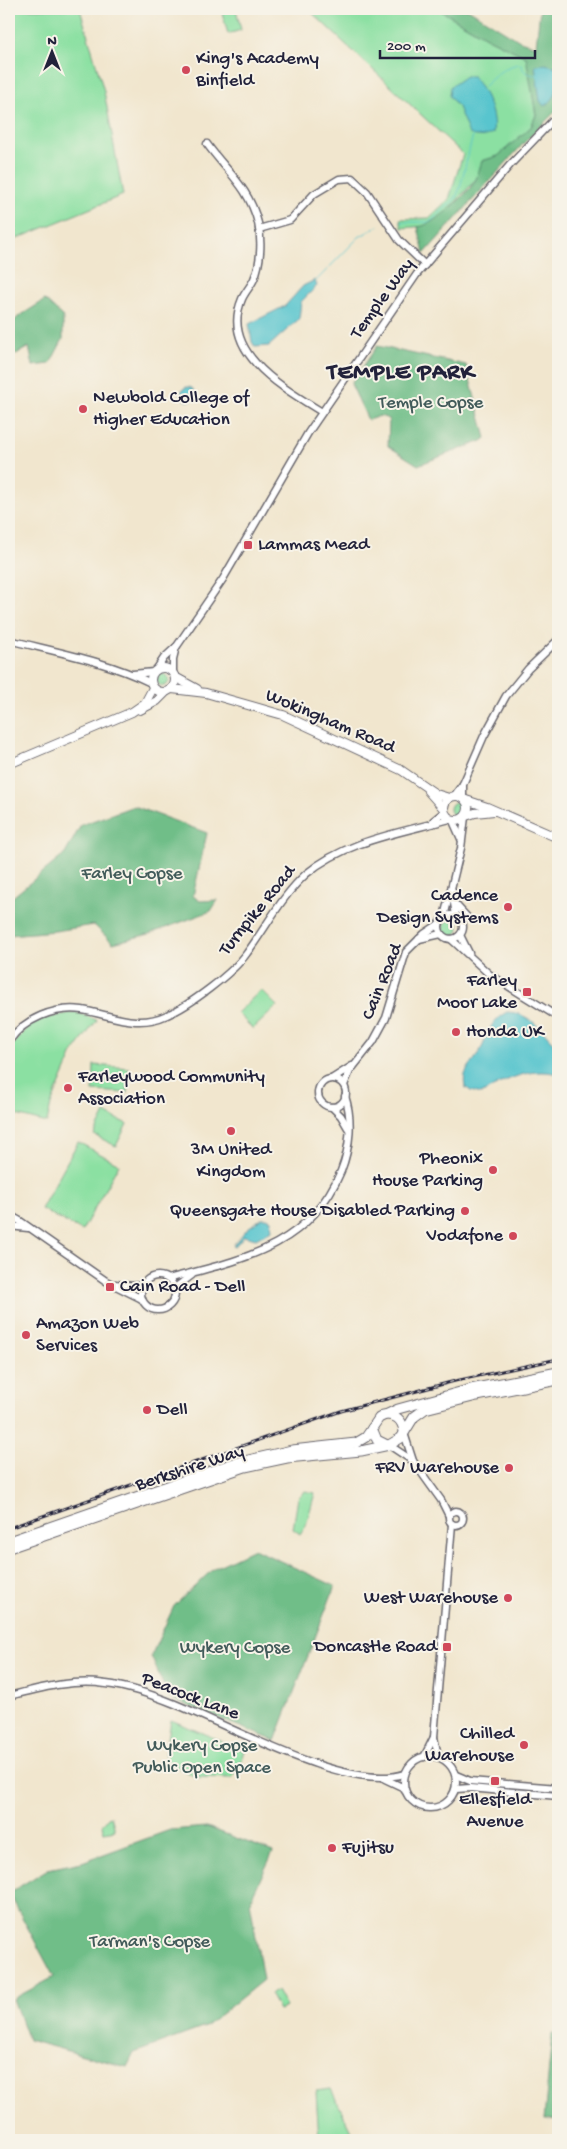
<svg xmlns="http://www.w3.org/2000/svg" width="567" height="2149" viewBox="0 0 567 2149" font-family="'Gochi Hand',sans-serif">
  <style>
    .green { fill: #8be0a2; stroke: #56816e }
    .forest { fill: #70be88; stroke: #497062 }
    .water { fill: #58c5ce; stroke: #3d7484 }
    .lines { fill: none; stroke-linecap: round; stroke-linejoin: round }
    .stream { stroke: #58c5ce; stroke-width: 1 }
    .minor-casing { stroke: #6a676e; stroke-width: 9 }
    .major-casing { stroke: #6a676e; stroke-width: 10 }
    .highway-casing { stroke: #6a676e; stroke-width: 11 }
    .minor { stroke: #fff; stroke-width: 6 }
    .major { stroke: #fff; stroke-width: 8 }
    .highway { stroke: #fff; stroke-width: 9 }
    .rail-casing { stroke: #22223b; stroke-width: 3 }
    .rail { stroke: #f7f3e8; stroke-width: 1; stroke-dasharray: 4; stroke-linecap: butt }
    .poi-dot { fill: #d1495b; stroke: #f7f3e8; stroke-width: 2 }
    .labels { text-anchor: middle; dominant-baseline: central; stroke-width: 4; stroke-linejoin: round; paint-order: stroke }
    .poi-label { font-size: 19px; fill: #22223b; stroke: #f7f3e8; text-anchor: start }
    .street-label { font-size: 19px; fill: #22223b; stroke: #f7f3e8 }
    .park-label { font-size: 19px; fill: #425b5a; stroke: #f7f3e8 }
    .district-label { font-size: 24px; font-weight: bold; letter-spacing: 1px; fill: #22223b; stroke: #f7f3e8 }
  </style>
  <rect width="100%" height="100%" fill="#f7f3e8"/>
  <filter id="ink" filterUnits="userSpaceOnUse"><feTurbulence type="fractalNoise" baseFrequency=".02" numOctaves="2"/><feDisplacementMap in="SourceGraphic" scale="10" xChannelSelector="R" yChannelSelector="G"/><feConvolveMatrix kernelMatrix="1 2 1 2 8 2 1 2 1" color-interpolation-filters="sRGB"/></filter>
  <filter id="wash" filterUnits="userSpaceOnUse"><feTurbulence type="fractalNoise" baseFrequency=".0096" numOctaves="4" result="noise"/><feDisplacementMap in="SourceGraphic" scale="20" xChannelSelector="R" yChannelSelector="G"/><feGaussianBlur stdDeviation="1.12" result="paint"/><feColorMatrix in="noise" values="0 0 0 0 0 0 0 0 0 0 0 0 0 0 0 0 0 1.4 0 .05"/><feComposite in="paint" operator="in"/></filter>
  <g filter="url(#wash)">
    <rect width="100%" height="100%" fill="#f1e6ce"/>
    <g class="green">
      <path d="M9 9H80L104 91 123 195 9 242Z"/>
      <path d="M221 9H236L241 30 228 34Z"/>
      <path d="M308 9H438L486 37 527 57 536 115 531 127 498 156 482 161 477 178 445 214 426 226 402 228 400 219 429 218 449 199 463 154Z"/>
      <circle cx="163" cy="680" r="6"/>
      <circle cx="457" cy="809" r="7"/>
      <circle cx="451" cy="928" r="8"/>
      <path d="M261 990 277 1006 253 1029 237 1013Z"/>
      <path d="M75 1012 97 1020 74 1051 51 1104 47 1123 9 1113V1049L26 1029 41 1019Z"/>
      <path d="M94 1065 129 1068 127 1093 93 1091Z"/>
      <path d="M105 1113 127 1124 116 1146 94 1135Z"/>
      <path d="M78 1142 119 1164 82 1231 41 1209Z"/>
      <path d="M305 1491 315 1493 306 1525 300 1534 293 1529 298 1498Z"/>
      <path d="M171 1720 245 1751 240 1766 232 1778 196 1777 175 1766 164 1764Z"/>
      <path d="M111 1816 115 1830 104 1832 102 1825 108 1817Z"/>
      <path d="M277 1991 286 2007 279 2010 270 1994Z"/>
      <path d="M331 2089 356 2140H319L316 2091Z"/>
    </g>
    <g class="forest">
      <path d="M438 9H468L520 41 536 46 540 9H558V109L523 144 424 254 418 227C435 225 471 192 477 177 479 172 480 166 482 161L498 156 531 127 536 115 526 57 486 37Z"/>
      <path d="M45 300 63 317V339L50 364 33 366 29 347 9 358V326L18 317Z"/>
      <path d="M377 346 466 365 486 438 482 441 418 465 388 446 389 419 380 416 368 420 351 384Z"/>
      <path d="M134 806 207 833 193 896 200 901 218 900 211 911 149 934 113 943 94 925 55 931 9 935V900L65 854 81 825Z"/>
      <path d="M254 1549 335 1586 275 1741 169 1698 151 1656 174 1606 214 1568Z"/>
      <path d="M207 1827 273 1852 250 1901 263 1980 205 2027 134 2053 127 2067 28 2040 13 1999 54 1977 9 1893 48 1869 82 1862 170 1830Z"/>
      <path d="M552 2034 558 2035V2119L544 2120Z"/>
    </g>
    <g class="water">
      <path d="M545 64 558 67C558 82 560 98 544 106L540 101 535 65Z"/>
      <path d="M466 76H473C485 92 496 113 493 133 484 138 478 137 469 134L458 107 449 96 450 87Z"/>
      <path d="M315 280 317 286 301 302 299 319 269 346 255 347 252 342 249 324 285 306 303 286Z"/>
      <circle cx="188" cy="394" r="7"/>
      <path d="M507 1012C530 1013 543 1031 558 1047V1074C530 1067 506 1079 481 1094L471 1091 465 1087C462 1072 469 1068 477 1056 489 1039 486 1023 507 1012Z"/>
      <path d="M262 1218H267L271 1220 272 1230 256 1239 244 1236 235 1246 233 1245 248 1228Z"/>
    </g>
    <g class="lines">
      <g class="stream">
        <path d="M482 88C495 77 503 65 521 64 523 73 528 74 536 75"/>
        <path d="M401 222H430L455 199 460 188 473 135"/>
        <path d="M315 282 359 237 378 226"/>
      </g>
    </g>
  </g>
  <g filter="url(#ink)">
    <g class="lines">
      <defs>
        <g id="minor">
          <path d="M207 144C227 172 249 187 258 223 262 240 261 263 254 279 251 286 245 292 242 299 219 353 285 389 322 412"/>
          <path d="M259 229 290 220 314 194 339 179 352 178 367 192 399 240 425 265"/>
          <path d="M9 640C56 652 107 661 151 683"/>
          <path d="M156 670 164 658 177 646 223 579 308 433 417 274 510 165 558 115"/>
          <path d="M173 673V659L176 647"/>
          <path d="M133 674 154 672"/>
          <path d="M463 784V798"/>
          <path d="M454 796 463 784 484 736 506 696 528 669 558 640"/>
          <path d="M433 821 444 812"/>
          <path d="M453 821 461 839"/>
          <path d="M452 890 456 916"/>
          <path d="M456 905 467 917"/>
          <circle cx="451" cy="927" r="12"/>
          <path d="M444 917 461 848 465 817"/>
          <path d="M460 935 469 953"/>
          <path d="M419 939 441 934"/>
          <path d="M451 939 489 974 558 1017"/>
          <path d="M9 1041C24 1019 55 1006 82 1010 112 1015 137 1029 167 1015 189 1006 233 973 247 953 267 926 281 897 306 874 347 840 400 833 450 819"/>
          <path d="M333 1078 352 1066"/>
          <circle cx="332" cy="1093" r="14"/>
          <path d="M344 1085 350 1071 373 1042 386 1018 406 952 424 934 439 924"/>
          <path d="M332 1107 341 1116 348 1128"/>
          <path d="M9 1215 20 1221 106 1281 142 1299"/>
          <path d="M9 1226 28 1228"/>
          <circle cx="158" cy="1293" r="17"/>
          <path d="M168 1279C240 1260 309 1248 341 1171 350 1148 353 1120 345 1096"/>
          <path d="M115 1284 133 1286 143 1285"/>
          <path d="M175 1288 192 1275"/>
          <path d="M404 1433 413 1461 441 1500 449 1516"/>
          <path d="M389 1445 413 1461"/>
          <circle cx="456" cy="1518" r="7"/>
          <path d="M9 1696C41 1688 72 1679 106 1684 130 1687 153 1695 175 1704 231 1726 346 1792 404 1774"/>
          <circle cx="430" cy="1782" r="26"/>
          <path d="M438 1756 434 1737 452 1524"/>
          <path d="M424 1757 434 1737"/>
          <path d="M456 1775 470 1781 558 1788"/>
          <path d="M385 1779 404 1788"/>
          <path d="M456 1789 470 1788 558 1796"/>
        </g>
        <g id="major">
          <circle cx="163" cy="680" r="12"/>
          <path d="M175 677 197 689"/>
          <path d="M172 689 206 693 283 715 401 770 436 794 449 798"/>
          <path d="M140 710 157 701 165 693"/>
          <path d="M9 764 132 712 145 703 153 688"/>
          <path d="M428 791 444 809"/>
          <circle cx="456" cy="808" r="12"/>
          <path d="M466 800 487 807 558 838"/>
          <path d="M466 816 475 813 494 811"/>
        </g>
        <g id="highway">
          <path d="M383 1415C395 1414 402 1419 404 1431"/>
          <path d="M372 1428 377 1440 387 1445"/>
          <path d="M9 1541 231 1464 292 1450 356 1443 366 1437 379 1418 398 1409 471 1389 558 1372"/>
          <path d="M9 1548 245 1467 287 1458 361 1451 389 1445 401 1438 414 1417 425 1409 477 1396 558 1380"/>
        </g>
      </defs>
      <use href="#minor" class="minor-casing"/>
      <use href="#major" class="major-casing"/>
      <use href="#highway" class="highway-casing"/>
      <use href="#minor" class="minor"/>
      <use href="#major" class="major"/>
      <use href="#highway" class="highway"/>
      <defs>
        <path id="rail" d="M9 1528 341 1411 455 1381 558 1359"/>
      </defs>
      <use href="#rail" class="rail-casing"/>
      <use href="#rail" class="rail"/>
    </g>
  </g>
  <g class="poi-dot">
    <circle cx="186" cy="70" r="5"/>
    <circle cx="83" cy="409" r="5"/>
    <rect x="243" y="540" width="10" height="10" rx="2.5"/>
    <circle cx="508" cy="907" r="5"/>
    <rect x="522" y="987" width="10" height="10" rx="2.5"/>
    <circle cx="456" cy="1032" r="5"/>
    <circle cx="68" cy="1088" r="5"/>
    <circle cx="231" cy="1131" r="5"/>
    <circle cx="493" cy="1170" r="5"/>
    <circle cx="465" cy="1211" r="5"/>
    <circle cx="513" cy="1236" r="5"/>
    <rect x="105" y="1282" width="10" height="10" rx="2.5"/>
    <circle cx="26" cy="1335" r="5"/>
    <circle cx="147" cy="1410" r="5"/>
    <circle cx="509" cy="1468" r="5"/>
    <circle cx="508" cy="1598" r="5"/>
    <rect x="442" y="1642" width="10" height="10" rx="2.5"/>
    <circle cx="524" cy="1745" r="5"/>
    <rect x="490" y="1776" width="10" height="10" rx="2.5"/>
    <circle cx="332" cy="1848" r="5"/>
  </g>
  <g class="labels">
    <g class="poi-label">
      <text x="196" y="59">King's Academy<tspan x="196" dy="22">Binfield</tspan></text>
      <text x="93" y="398">Newbold College of<tspan x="93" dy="22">Higher Education</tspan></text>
      <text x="258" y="545">Lammas Mead</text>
      <text x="498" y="896" text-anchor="end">Cadence<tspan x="498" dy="22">Design Systems</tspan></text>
      <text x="517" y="981" text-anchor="end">Farley<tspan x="517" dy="22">Moor Lake</tspan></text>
      <text x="466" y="1032">Honda UK</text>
      <text x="78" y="1077">Farleywood Community<tspan x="78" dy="22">Association</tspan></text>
      <text x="231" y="1150" text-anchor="middle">3M United<tspan x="231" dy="22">Kingdom</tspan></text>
      <text x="483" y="1159" text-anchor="end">Pheonix<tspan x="483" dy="22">House Parking</tspan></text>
      <text x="455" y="1211" text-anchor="end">Queensgate House Disabled Parking</text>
      <text x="503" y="1236" text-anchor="end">Vodafone</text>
      <text x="120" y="1287">Cain Road - Dell</text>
      <text x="36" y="1324">Amazon Web<tspan x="36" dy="22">Services</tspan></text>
      <text x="157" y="1410">Dell</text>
      <text x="499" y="1468" text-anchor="end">FRV Warehouse</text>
      <text x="498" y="1598" text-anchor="end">West Warehouse</text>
      <text x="437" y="1647" text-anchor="end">Doncastle Road</text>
      <text x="514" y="1734" text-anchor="end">Chilled<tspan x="514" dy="22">Warehouse</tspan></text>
      <text x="495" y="1800" text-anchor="middle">Ellesfield<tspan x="495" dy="22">Avenue</tspan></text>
      <text x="342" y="1848">Fujitsu</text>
    </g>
    <g class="street-label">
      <text transform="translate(383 299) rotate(-54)">Temple Way</text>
      <text transform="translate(330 722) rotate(23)">Wokingham Road</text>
      <text transform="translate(258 911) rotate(-51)">Turnpike Road</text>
      <text transform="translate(383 982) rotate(-68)">Cain Road</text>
      <text transform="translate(190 1469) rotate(-18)">Berkshire Way</text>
      <text transform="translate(190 1697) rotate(21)">Peacock Lane</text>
    </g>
    <g class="park-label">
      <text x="431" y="403">Temple Copse</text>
      <text x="132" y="874">Farley Copse</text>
      <text x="235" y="1648">Wykery Copse</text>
      <text x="202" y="1746">Wykery Copse<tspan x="202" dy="22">Public Open Space</tspan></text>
      <text x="150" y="1942">Tarman's Copse</text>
    </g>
    <g class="district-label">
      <text x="401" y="373">TEMPLE PARK</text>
    </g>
  </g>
  <rect width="567" height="2149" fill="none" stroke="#f7f3e8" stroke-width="30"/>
  <g transform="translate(52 52)" stroke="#f7f3e8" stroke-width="4" paint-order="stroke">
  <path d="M0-4L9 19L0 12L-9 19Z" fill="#22223b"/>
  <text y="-8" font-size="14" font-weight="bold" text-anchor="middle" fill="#22223b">N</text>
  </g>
  <path d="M380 50v8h155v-8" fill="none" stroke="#22223b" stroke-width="2.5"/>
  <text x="387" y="50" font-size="15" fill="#22223b" stroke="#f7f3e8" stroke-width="4" paint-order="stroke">200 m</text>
</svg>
